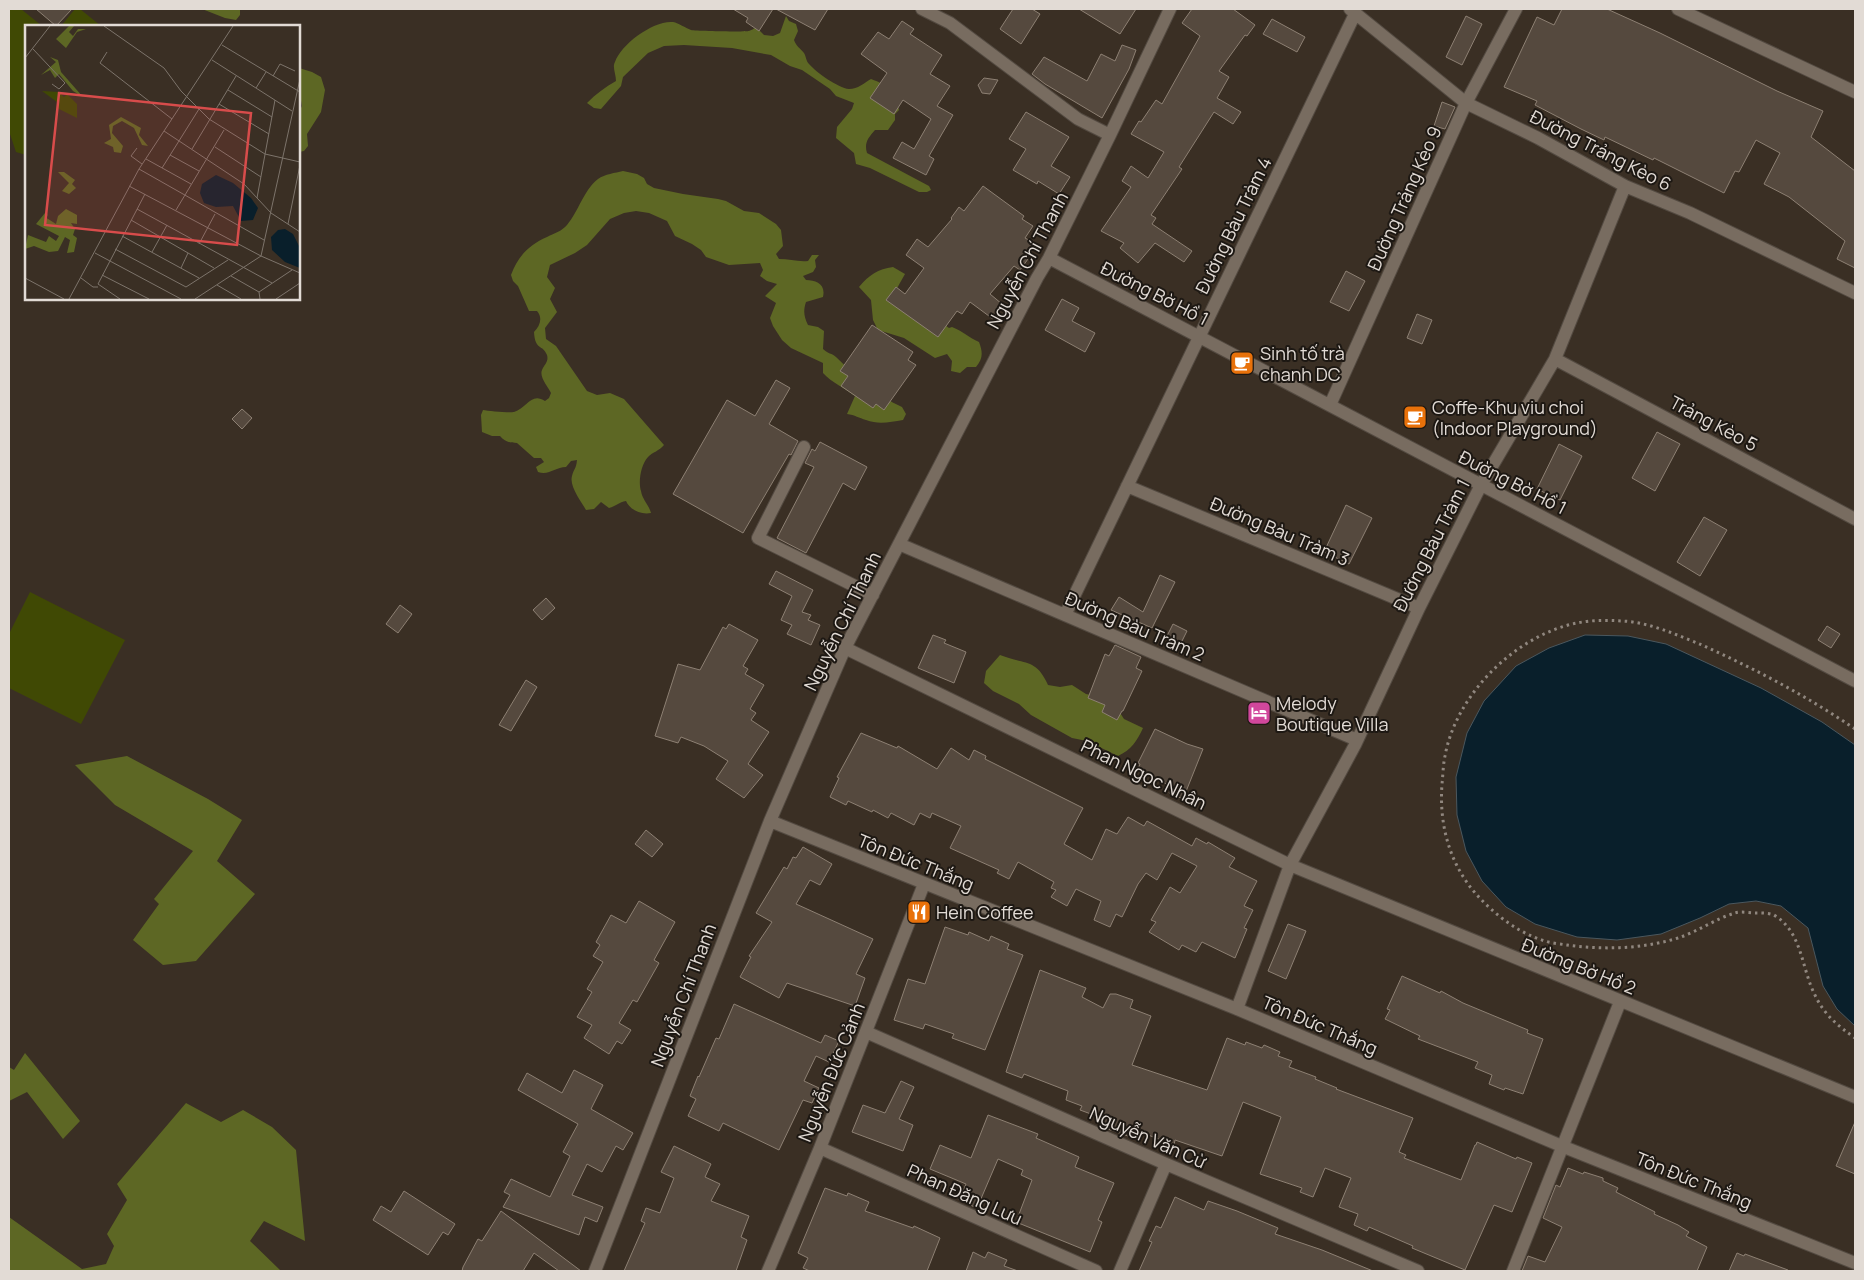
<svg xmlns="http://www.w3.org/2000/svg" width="1864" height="1280" font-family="Manrope,sans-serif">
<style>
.green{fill:#404904}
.forest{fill:#5d6724}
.water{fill:#091f2b;stroke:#4a575e}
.building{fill:#55493e;stroke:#8d8073}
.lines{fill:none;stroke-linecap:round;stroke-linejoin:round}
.street-casing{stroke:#534a41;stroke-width:14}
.path{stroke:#90877f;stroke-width:3;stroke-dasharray:2.5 4;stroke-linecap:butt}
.street{stroke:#786c60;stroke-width:12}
.labels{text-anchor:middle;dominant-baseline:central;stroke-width:4;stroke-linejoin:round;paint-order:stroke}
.street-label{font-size:18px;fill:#e2dbd5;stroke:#1d1813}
.poi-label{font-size:18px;fill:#e2dbd5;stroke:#1d1813;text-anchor:start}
.inset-road{fill:none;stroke:#7d746b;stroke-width:1}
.view{fill:#d84c4b;fill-opacity:0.15;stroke:#d84c4b;stroke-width:2.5}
.inset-edge{fill:none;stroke:#e2dbd5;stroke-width:2.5}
</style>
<rect width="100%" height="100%" fill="#3a2f24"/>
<path class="green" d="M9,9H21L42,26H26V155L16,152L9,131Z
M75,9H80L101,26H61Z
M30,592L125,640L81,724L9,688V634Z"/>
<path class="forest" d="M202,9H240V15L236,20L225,18Z
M786,16L789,21L796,24L798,31L794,40C796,46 800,48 804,53C806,56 806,61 809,64C816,72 838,88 849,89C858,89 864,83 871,79C888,85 895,91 899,110L895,114V120L888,130H875C868,138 864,143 867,153L929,186L931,190L927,192H919L870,168L856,164L854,153L836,138L837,127L852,109L854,103L836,96L830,89L802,70L790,66L771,55L732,48L684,45L664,46L648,53L623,77L621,86L601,109L594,108L587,103C596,94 605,87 616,81C616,74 612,67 615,62C621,44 654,20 673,22C679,23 685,28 691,30C696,31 745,32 749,31C751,30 754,29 756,27L764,35L773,36L780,33Z
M299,68L312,72L321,77L325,90L321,112L307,134L308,146L304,151L299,152V112L302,106L299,89Z
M623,171L637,174L644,178L647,184L654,188L683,194L718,199L726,201L744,211L759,213L776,224L781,230L783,246L776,254L779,259C789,259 798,262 808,261L812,255H819L815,260L816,267L813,272L803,276L806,280C816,280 826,284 823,297L806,302C803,311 804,317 808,325L818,327L824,331L823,349C828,354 832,353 836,357C856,376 877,396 902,407L906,414L903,420C890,422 879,425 866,420C859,418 855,415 847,414L855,396C845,388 832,383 823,373V363L791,348L782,340L773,326L770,318L776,303L765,296L777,284L767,281L760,276L763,270L760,263L729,265L706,257L701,250L692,244L675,236L667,221L649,213L636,211L624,213L610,219L587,245L575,253L550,265L547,277L555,288L550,299L557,312L545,328L546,339L556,346L587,391L597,395L610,393L624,399L664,445C659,451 653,452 648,457C641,464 638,482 641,491C642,499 649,505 651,513C641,515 630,510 626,501C619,502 616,506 609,508L601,502L594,509L586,510C581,501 569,486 572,476C574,468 576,470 577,460L571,461L566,467C555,467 549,476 538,472L536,467L544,462L541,458H534L517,443C510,443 505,442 500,436H492L482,432L481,415L483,410C488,411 509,413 514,412C527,408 531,392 545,401L549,398L551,393C548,387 539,377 542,370C544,365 549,362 547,355C543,344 535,351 534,332C540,326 543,318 537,311H529L518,286L513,281L511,275C518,256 529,245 547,237C555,233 562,231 567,225C579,211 583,191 598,179C605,174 615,173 623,171Z
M893,267L905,274L896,290L949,328L952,327C963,331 969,338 979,342C983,353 983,358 976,367H967L960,373L951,371L952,361L947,354L935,358L904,338L878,330L873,320L871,300L859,287C869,275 878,269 893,267Z
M1000,655C1025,665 1036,658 1048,685L1060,687L1072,685L1086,694L1101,697L1115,705L1124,719L1143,728C1137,741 1131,750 1118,756L1087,741L1072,738L1031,715L1019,704L993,691L984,683L986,671Z
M127,756L208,799L242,820L217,861L255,894L196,961L163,965L133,940L159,904L154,899L193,851L115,805L75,765Z
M25,1053L80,1121L63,1139L27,1092L9,1101V1067L14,1070Z
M186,1103L221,1122L243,1110L272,1127L296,1150L305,1241L264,1221L250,1241L281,1271H9V1217L82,1269L106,1264L114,1246L107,1234L127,1200L117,1184Z"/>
<path class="water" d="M1585,635L1628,636L1666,644L1761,688L1822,722L1855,745V1026L1837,1009L1823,986L1808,928L1781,906L1756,901L1729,904L1700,918L1661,934L1617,940L1577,937L1535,924L1506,907L1482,881L1466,851L1457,815L1456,777L1467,733L1484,701L1516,666L1549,648Z"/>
<path class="building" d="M36,9H72L56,26Z
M733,9H773L759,31L746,22L748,18Z
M776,9H828L815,30Z
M1013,9H1032L1040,14L1021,44L1000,29Z
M1079,9H1136L1120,34Z
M1192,9H1233L1255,25L1247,36L1245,35L1219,71L1229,77L1217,98L1241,112L1233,124L1214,112L1179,167L1182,169L1151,215L1156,218L1152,224L1192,251L1184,262L1155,243L1138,263L1120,248L1124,243L1101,231L1131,187L1122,181L1131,166L1148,178L1164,152L1131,134L1139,121L1141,122L1156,100L1162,104L1200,36L1182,23Z
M1562,9H1607L1660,33L1777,91L1823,111L1811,137L1855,171V268L1837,259L1845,241L1789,197L1764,184L1780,153L1756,140L1739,172L1735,171L1724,193L1654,158L1653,160L1605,137L1604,140L1581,129L1535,105L1537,101L1504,87L1537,17L1554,25Z
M1466,16L1482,24L1462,65L1446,57Z
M1272,19L1305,37L1297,52L1263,34Z
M902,21L914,29L910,34L942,55L930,74L950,86L937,106L953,115L929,156L934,159L926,175L893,158L902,142L914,149L931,119L903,100L894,114L870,98L887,73L861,54L878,32L889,39Z
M1122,45L1136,50L1129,69L1102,118L1045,84L1032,74L1044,57L1087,81L1101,54L1115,61Z
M984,78L998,80L990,94L982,93L978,85Z
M1442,102L1455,107L1445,129L1434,126Z
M1026,112L1069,137L1051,166L1070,177L1059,194L1038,181L1037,184L1013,170L1026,149L1009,139Z
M983,186L1024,216L1022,219L1033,226L1025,238L1036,244L1027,258L1028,259L1020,270L1014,266L990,294L1002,304L993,319L970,302L962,314L957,311L938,337L886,300L896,287L905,294L924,268L906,255L917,239L928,247L952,219L951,218L959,207L964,211Z
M1346,271L1365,281L1349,311L1330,302Z
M1062,299L1079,308L1072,321L1095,333L1085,352L1045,330Z
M1417,314L1432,320L1422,344L1407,338Z
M872,325L913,352L908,360L916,365L884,410L876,404L873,408L841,386L848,376L840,371Z
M776,380L790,388L769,424L798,441L791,455L789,454L743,533L673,494L727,400L755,416Z
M242,409L252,418L242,429L232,419Z
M1657,432L1680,444L1655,491L1632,478Z
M820,442L867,467L855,490L843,483L806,553L777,538L814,467L805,463L812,449L815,451Z
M1559,444L1582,456L1560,500L1537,489Z
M1346,505L1372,518L1349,564L1324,552Z
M1704,517L1727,530L1700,576L1677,562Z
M776,571L813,590L802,612L811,615L808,620L820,625L811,645L787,634L792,625L781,620L792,596L769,584Z
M1160,575L1175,582L1152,628L1111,610L1119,597L1143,612Z
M546,598L555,608L542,620L533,610Z
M400,605L412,614L398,633L386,624Z
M729,624L758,640L743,666L748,669L745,674L764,685L750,709L756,713L751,720L769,732L748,764L763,775L744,798L716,779L728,761L704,746L681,737L678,743L655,736L678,664L700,670L723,627L726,629Z
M1173,624L1187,631L1181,643L1167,636Z
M1827,626L1840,634L1831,648L1818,640Z
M933,635L946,640L944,643L966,652L954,683L918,668Z
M1115,645L1141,657L1136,668L1142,671L1123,711H1122L1117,720L1102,712L1105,705L1088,698L1105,654L1109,656Z
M526,680L537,687L511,731L499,725Z
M1155,729L1187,744L1203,749L1183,799L1169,793L1172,787L1138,769L1140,764L1138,763Z
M861,733L897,748L898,746L937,769L951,748L969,760L974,750L986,756L985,759L1083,808L1064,844L1092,860L1106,829L1117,834L1128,817L1144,826L1147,821L1192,846L1196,838L1207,844L1208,842L1235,858L1229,867L1257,881L1244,906L1253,910L1244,928L1247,929L1235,958L1202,942L1196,952L1182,945L1179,950L1149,932L1156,922L1151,920L1170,887L1180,893L1197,866L1172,853L1157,880L1146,873L1138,884L1122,917L1116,914L1110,927L1094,920L1101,901L1076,889L1067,906L1051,897L1056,890L1051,888L1054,882L1018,862L1009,879L997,873L999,870L950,848L961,826L932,813L930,818L920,813L914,825L891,813L888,818L873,810L872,812L848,801L846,805L830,797L839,778L837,777Z
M646,830L663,844L652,857L635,844Z
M803,847L832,864L820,885L810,880L796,904L873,939L856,974L865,978L855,1006L787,983L779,998L740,977L751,957L749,956L772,922L756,913L784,867L787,869L793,857L796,858Z
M639,901L675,922L654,960L659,963L637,1002L633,1000L619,1023L631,1030L622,1044L617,1041L609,1054L584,1038L592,1025L577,1017L592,992L587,989L603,962L593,956L600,945L596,942L611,915L626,923Z
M1288,924L1306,931L1286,979L1268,971Z
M945,927L968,935L969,932L989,941L991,936L1009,944L1007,949L1023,955L985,1050L952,1038L954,1034L925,1024L923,1029L894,1020L908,979L925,984Z
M1040,970L1086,988L1082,997L1103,1008L1110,994H1116L1133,1000L1130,1008L1151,1016L1132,1065L1207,1090L1227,1038L1245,1045L1246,1042L1262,1048L1264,1045L1280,1052L1278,1056L1292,1061L1289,1067L1316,1077L1315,1079L1337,1088L1336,1089L1413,1118L1399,1152L1406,1155L1404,1158L1461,1180L1475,1145H1476L1477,1142L1516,1159L1517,1157L1532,1163L1512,1212L1494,1205L1465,1270L1412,1248L1413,1246L1369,1227L1367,1231L1354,1225L1358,1214L1339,1207L1351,1178L1325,1168L1313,1197L1300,1192L1302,1188L1260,1174L1281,1117L1243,1102L1222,1156L1175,1140L1174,1145L1130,1128L1128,1136L1099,1126L1102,1118L1080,1110L1082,1106L1066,1100L1068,1091L1024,1074L1022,1078L1006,1072Z
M1402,976L1440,993L1441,991L1463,1003L1528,1030L1527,1033L1543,1039L1523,1094L1505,1088L1504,1090L1489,1084L1492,1075L1475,1068L1478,1062L1418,1039L1420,1036L1385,1019L1390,1010L1387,1009Z
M734,1004L821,1043L825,1035L839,1041L829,1062L816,1056L804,1081L819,1088L812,1103L803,1100L779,1150L723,1123L719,1131L688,1116L696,1099L690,1096L698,1076L699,1077L716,1038L719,1039Z
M574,1070L603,1085L591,1109L633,1133L623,1150L616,1146L602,1172L587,1164L572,1195L603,1207L597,1222L585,1217L579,1235L503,1207L510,1195L504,1192L511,1179L550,1197L570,1156L563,1152L578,1124L518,1090L527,1073L562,1093Z
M901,1081L914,1087L899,1119L913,1125L903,1151L852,1132L863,1105L885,1113Z
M988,1115L1038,1134L1036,1138L1079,1157L1075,1167L1114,1183L1098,1220L1102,1222L1090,1252L1016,1222L1032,1180L1021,1175L1023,1170L998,1159L977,1208L959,1200L966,1184L930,1169L940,1145L971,1158Z
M1855,1122V1174L1836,1166Z
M674,1146L711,1164L705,1177L720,1184L711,1201L749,1216L741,1237L747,1240L736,1271H624L645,1223L641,1221L646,1208L660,1213L674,1178L661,1172Z
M1568,1168L1583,1174L1584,1172L1603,1178V1181L1618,1188L1616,1192L1655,1212L1654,1214L1678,1225L1689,1232L1686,1236L1707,1247L1697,1271H1522L1528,1256L1545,1262L1562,1227L1543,1218L1556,1185L1560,1187Z
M825,1188L847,1196L848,1193L869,1202L865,1211L913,1228L914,1226L940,1238L927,1271H810L803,1268L808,1258L798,1253Z
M404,1191L455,1224L448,1235L443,1232L428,1255L373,1220L381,1206L391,1212Z
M1175,1197L1204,1210L1208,1201L1237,1211L1278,1228L1275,1234L1322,1250L1373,1271H1139L1152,1242L1149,1241L1156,1226L1161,1228Z
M501,1211L581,1271H559L534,1253L523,1271H462L463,1267L478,1239L482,1241Z
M973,1252L985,1258L988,1252L1007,1260L1004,1266L1018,1271H966Z
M1737,1253L1744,1256L1745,1254L1788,1270V1271H1729Z"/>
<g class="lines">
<g class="street-casing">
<path id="street" d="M922,9L950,23L1078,119L1110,135
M1350,9L1466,103L1538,138L1625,186L1690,213L1855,293
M1678,9L1855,92
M1049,258L1855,681
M1555,359L1855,519
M1330,405L1466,103L1516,9
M804,447L758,538L873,595
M1127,486L1419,608
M899,544L1357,740
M1065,615L1355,14
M845,648L1290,865L1855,1097
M770,821L1237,1009L1564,1147L1855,1263
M1237,1009L1290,865L1355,745L1419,608L1481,485L1555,359L1625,186
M866,1032L1166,1164L1418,1271
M820,1148L1096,1271
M595,1271L770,821L845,648L1037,278L1049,258L1110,135L1170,9
M768,1271L820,1148L924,884
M1120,1271L1166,1164
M1513,1271L1620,1002"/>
</g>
<path class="path" d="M1855,729C1807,696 1755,669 1702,645C1677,635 1649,622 1622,621C1607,620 1591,620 1577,623C1516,635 1456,694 1445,756C1443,765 1443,775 1442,784C1439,824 1449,863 1476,894C1494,914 1518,933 1545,941C1551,943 1560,944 1567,945C1604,950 1642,949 1678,938C1697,932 1717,918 1735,913C1741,911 1750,913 1757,913C1763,913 1769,913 1774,915C1802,932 1801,966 1814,993C1824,1015 1837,1025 1855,1038"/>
<use href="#street" class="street"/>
</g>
<defs>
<g id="cafe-square" transform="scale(1.25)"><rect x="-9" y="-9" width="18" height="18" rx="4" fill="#e8710a" stroke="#1d1813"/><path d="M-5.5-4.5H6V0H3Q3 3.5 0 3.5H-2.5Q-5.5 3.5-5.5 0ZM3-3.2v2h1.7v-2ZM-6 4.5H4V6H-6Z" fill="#fff"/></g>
<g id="hotel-square" transform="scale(1.25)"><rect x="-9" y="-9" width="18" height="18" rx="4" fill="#d1479c" stroke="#1d1813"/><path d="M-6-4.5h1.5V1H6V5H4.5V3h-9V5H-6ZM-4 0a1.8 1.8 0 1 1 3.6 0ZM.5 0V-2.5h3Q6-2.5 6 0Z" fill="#fff"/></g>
<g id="restaurant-square" transform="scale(1.25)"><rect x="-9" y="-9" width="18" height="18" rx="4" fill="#e8710a" stroke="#1d1813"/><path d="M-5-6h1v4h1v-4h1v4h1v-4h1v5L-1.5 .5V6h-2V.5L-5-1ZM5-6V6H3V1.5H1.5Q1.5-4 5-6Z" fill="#fff"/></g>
</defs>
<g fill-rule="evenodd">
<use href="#cafe-square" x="1242" y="363"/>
<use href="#cafe-square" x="1415" y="417"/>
<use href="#hotel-square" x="1259" y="713"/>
<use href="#restaurant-square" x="919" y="912"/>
</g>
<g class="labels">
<g class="street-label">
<text transform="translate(1601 150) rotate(27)">Đường Trảng Kèo 6</text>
<text transform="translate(1404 198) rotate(-66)">Đường Trảng Kèo 9</text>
<text transform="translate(1233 225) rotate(-64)">Đường Bàu Tràm 4</text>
<text transform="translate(1027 260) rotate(-62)">Nguyễn Chí Thanh</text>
<text transform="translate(1155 293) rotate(27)">Đường Bờ Hồ 1</text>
<text transform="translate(1714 423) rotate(28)">Trảng Kèo 5</text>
<text transform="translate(1513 482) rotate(27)">Đường Bờ Hồ 1</text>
<text transform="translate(1280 531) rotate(23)">Đường Bàu Tràm 3</text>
<text transform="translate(1431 545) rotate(-63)">Đường Bàu Tràm 1</text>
<text transform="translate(842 621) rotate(-64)">Nguyễn Chí Thanh</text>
<text transform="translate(1135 626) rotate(23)">Đường Bàu Tràm 2</text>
<text transform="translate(1144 774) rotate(26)">Phan Ngọc Nhân</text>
<text transform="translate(916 862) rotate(22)">Tôn Đức Thắng</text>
<text transform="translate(1579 966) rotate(22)">Đường Bờ Hồ 2</text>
<text transform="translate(683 995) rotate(-69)">Nguyễn Chí Thanh</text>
<text transform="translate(1320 1025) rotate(23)">Tôn Đức Thắng</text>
<text transform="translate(831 1072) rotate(-68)">Nguyễn Đức Cảnh</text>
<text transform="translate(1148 1137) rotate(24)">Nguyễn Văn Cừ</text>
<text transform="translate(1694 1180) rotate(22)">Tôn Đức Thắng</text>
<text transform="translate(965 1194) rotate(24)">Phan Đăng Lưu</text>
</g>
<g class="poi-label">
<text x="1260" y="353">Sinh tố trà<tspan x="1260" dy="21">chanh DC</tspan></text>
<text x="1432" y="407">Coffe-Khu viu choi<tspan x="1432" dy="21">(Indoor Playground)</tspan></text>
<text x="1276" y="703">Melody<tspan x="1276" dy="21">Boutique Villa</tspan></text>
<text x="936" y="912">Hein Coffee</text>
</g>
</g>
<g transform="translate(25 25)">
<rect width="275" height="275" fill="#3a2f24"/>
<path d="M17,66L34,67L39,72L42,69L52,79V93L34,84L32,77Z" fill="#404904"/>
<path d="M44,1H49L44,7L48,11L53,4H61L52,7L41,23L31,14ZM25,32L33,35L36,47L58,72L48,66L34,49L30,53L25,45L16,50L31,37ZM96,92L116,103L114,110L123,121L117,120L109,103L97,96L88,101L87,108L98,121L96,128L89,127L88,122L79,118L86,114L84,100ZM33,147H39L50,155L47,159L51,163L44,169L37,166L44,158ZM41,184L52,190V199L46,198L50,204L48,210L52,213L49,227L42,228L45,215L40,212L33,226L24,227L9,221L0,224L3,210L21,217L24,211L31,216L34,211L11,199L20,188L23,190L20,192L31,199L33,191Z" fill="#5d6724"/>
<path d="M191,150L208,158L226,173L233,183L228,195L216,196L208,181L191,182L179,178L175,168L177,159ZM260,204L268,209L275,223V243L260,237L247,225L246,212L253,205Z" fill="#091f2b"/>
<path class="inset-road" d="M79,1L139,43L156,66L184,94L240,129L275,137M197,20L275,67M8,24L40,58L34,64L27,59M82,27L75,38L147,94M0,33L25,1M187,35L267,86M248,51L255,39L270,46M231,63L241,47M203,65L247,92M194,79L244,109M139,106L219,159L246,188L275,207M190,122L236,152M112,123L106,131L117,139M167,124L211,51M145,130L174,146M121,134L166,159M137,143L174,84M114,144L239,215M104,161L236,231L275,248M232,173L250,75M112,184L247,258M151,185L199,105M106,195L189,243M263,199L275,140M97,211L174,253M174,219L190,189M90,224L161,262M127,227L142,200M70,228L156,274M156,243L163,228M77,250L124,274M206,251L234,267L235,274M0,253L39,274M56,253L68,262H73M192,260L216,274M161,262L203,235M234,267L267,245M44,274L114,144L208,1M95,274L73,259L120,169M170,274L236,231L275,54M251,274L275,258"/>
<path class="view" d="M34,68L226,88L212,220L20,200Z"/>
<rect width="275" height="275" class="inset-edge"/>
</g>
<rect width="1864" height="1280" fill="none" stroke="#e2dbd5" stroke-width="20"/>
</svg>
